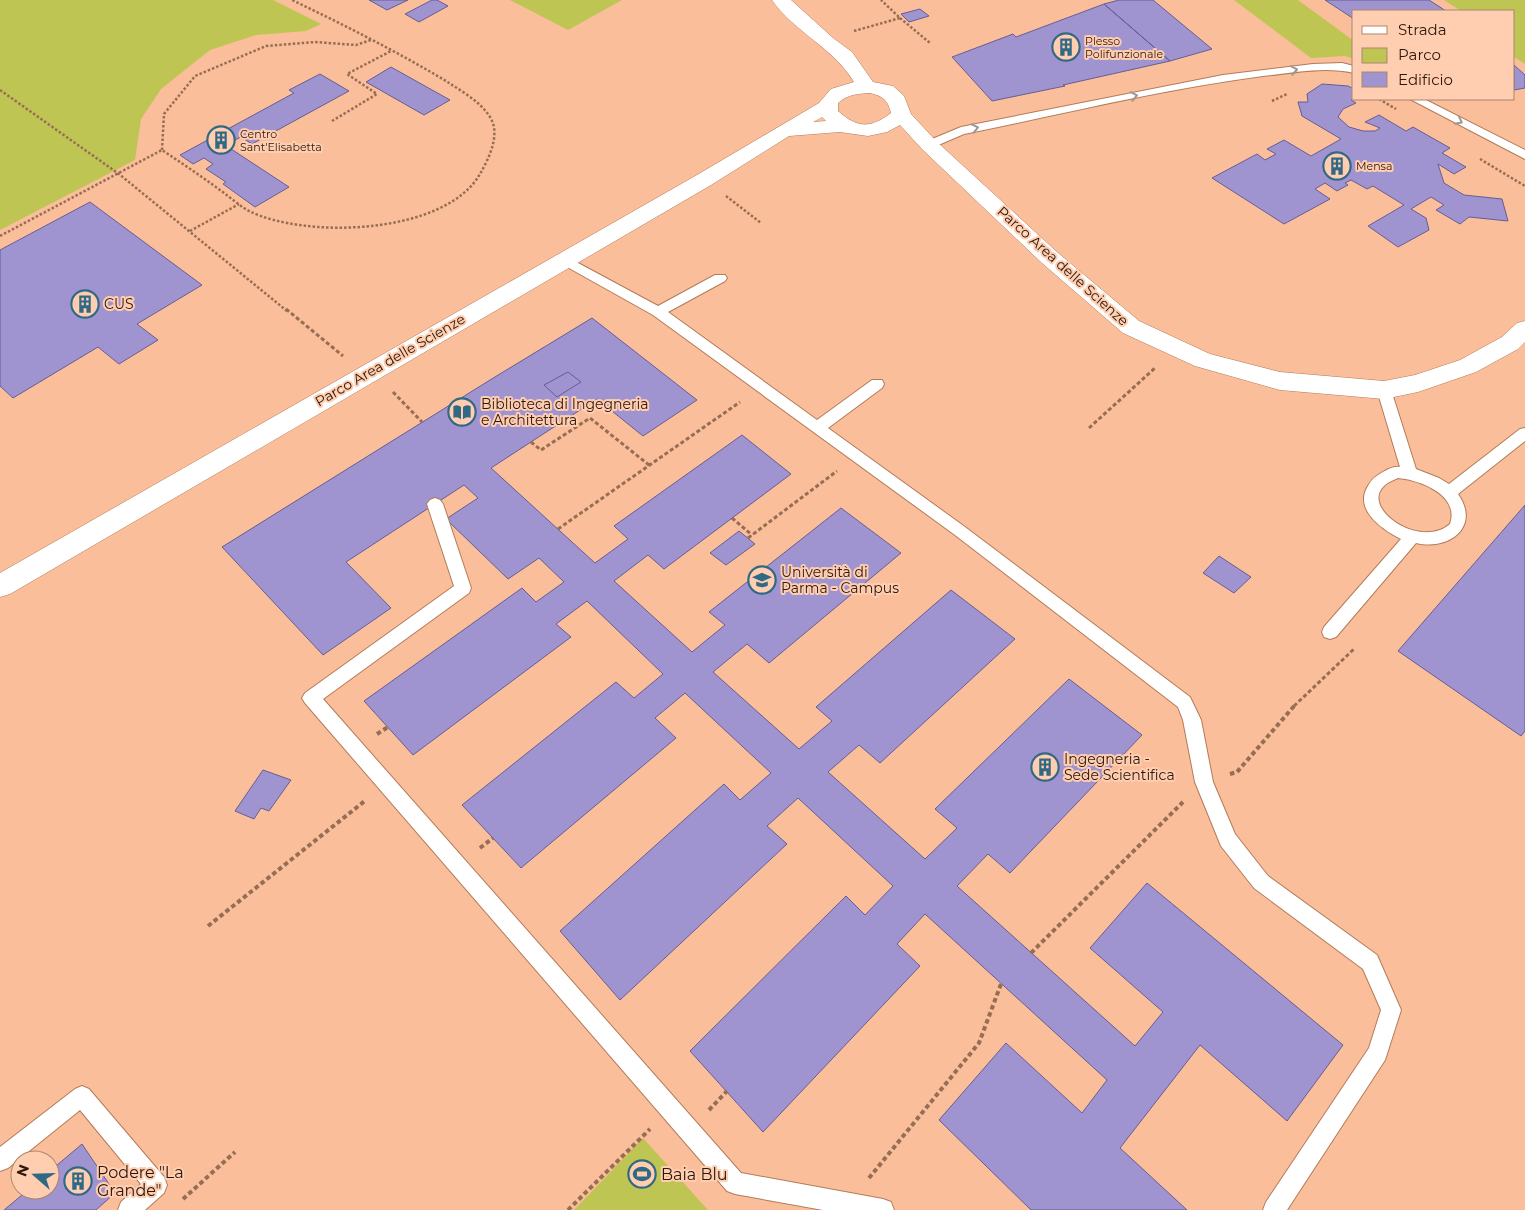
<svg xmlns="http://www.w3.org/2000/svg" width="1525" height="1210" font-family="Montserrat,sans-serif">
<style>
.green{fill:#bfc553}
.building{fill:#9f94cf;stroke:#675d93}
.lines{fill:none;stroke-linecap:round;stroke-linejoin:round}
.service-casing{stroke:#b37b59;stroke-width:2}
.minor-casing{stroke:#b37b59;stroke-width:1}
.path-far2{stroke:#976d54;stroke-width:2.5;stroke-dasharray:2.5 2;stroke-linecap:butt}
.path-far1{stroke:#976d54;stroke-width:3;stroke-dasharray:4 2.5;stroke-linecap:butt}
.path{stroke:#976d54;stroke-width:4;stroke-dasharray:4.5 3;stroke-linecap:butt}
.service{fill:#fff;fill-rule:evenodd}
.minor{fill:#fff;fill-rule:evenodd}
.oneway{stroke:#a09790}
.labels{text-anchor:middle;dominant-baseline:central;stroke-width:4;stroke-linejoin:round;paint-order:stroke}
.far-poi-label{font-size:11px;fill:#2d1709;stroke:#ffceb1;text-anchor:start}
.street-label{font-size:14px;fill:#2d1709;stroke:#ffceb1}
.poi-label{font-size:14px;fill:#2d1709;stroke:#ffceb1;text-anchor:start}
.near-poi-label{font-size:16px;fill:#2d1709;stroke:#ffceb1;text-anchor:start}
</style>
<rect width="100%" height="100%" fill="#fabe9a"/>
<path class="green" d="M0,0H273L321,24L306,31L256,35L210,50L161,89L141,119L135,160L0,230Z
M510,0H622L568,30Z
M1234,0H1298L1354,41V59L1345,56L1311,58Z
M1444,0H1525V64L1514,57V11H1461Z
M643,1138L708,1210H574Z"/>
<path class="building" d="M369,0H408L387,10Z
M432,0H437L448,6L419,22L405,14Z
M1119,0H1153L1212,49L1170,61L1104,4Z
M1325,0H1429L1446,11H1354V19Z
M1104,4L1170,61L1063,85L1065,86L992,101L952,57L1013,34L1016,37Z
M920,9L929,16L909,22L901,14Z
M1514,65L1525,75V88L1514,90Z
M391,67L450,100L424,115L366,82Z
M320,74L349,91L252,144L241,137L225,145L289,187L255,207L223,184L226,182L206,169L213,164L204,158L193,164L180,155L294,93L289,90Z
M1322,84L1348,86L1354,89V99L1351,100L1356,103L1343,109L1338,117L1349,127L1363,131H1375L1380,128L1365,122L1379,115L1406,131L1413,127L1450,148L1442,153L1466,167L1454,174L1438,164L1444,183L1464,195L1502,199L1508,221L1469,217L1460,224L1436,210L1444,205L1431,197L1411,209L1426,218L1429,230L1398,247L1368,226L1404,205L1373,186L1367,189L1351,180L1345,183L1348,185L1337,191L1325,183L1315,189L1330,199L1284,224L1212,178L1257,154L1265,160L1276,154L1267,149L1284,140L1311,156L1341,139L1302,116L1298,102H1308L1307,94Z
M90,202L202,285L137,324L158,340L119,364L98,347L13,398L0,386V250Z
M592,318L697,400L643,436L597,399L491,468L595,563L628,539L614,526L742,435L791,474L664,569L648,555L614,581L692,652L725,625L709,612L841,508L901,553L769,663L747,644L713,672L799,749L832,721L816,707L951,590L1015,639L880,763L859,745L828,772L925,859L957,828L935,809L1069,679L1142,735L1010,873L988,854L957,886L1135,1046L1163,1012L1090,948L1147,883L1343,1045L1287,1121L1200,1045L1120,1148L1187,1210H1031L939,1120L1006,1043L1082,1113L1107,1080L925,914L897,944L920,966L763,1132L690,1051L846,896L865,915L893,886L798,798L767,826L787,844L620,1000L560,931L724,784L740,800L771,773L685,693L655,718L676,738L521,868L462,805L616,682L634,698L663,674L587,601L556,624L571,637L413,755L364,701L522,588L536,602L564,582L539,558L508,579L446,519L478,498L464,485L346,562L391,608L323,655L222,547L490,380Z
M568,372L581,382L557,397L544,385Z
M1525,505V731L1521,736L1398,651Z
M739,531L755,544L726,565L710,553Z
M1219,556L1251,577L1234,593L1203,573Z
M263,770L291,780L269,811L261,808L254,819L235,811Z
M82,1144L115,1193L96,1210H4L28,1190H50V1171Z"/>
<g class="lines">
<g class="service-casing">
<path id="service" d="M1342,63L1354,66V73C1324,66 1293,73 1263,76C1163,89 1063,114 964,134L929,149L923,145L925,142L961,127L1223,75L1313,64Z
M1410,99H1424L1525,150V159Z
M565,256L658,306L715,275H725L727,278L725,281L668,312L817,420L872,380H882L884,384L882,388L828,428L965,527L1190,697L1201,720L1213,782L1235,834L1268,876L1377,955L1401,1010L1385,1060L1287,1210H1263L1266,1202L1369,1048L1381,1010L1363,969L1254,888L1221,846L1195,782L1183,720L1178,707L955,535L653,315L560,263L558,260L560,257Z
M1384,385L1389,386L1391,390L1416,469L1439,478L1449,484L1520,429L1525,428V441L1458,494C1481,527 1449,551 1416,543L1336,637L1330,639L1324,637L1322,632L1324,627L1401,539C1383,530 1353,510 1368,486C1371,481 1373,478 1378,475C1385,471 1392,466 1400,467L1377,390L1379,386ZM1398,478C1420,480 1460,495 1450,524C1420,550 1360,508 1384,486C1388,482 1394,480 1398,478Z
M435,498L440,500L443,504L471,588L469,593L323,699L741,1173L883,1199L891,1202L894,1210H823L735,1194L727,1191L305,703L302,698L305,693L454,586L427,504L430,500Z
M82,1086L89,1089L164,1177L167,1185L164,1193L145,1210H118L121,1202L141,1184L80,1110L8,1168L0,1171V1147L75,1089Z"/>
</g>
<g class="minor-casing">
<path id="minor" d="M772,0H791L833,38L852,52L873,82L893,86L904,96L911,114L936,141L1058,253L1139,321L1210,354L1280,372L1384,381L1415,375L1460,360L1502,337L1517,323L1525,321V342L1518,349L1476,372L1418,392L1384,399L1280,390L1195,366L1123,333L1042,263L922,149L900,125L887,132L868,136L840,132L789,136L711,185L10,594L0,597V573L697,175L819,103L831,89L854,82C834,48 794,32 772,0ZM870,93C883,96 888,100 891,113C870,129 857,128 838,111V103C848,94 857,94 870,93ZM822,117L826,121L813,122Z"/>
</g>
<path class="path-far2" d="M900,18L930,43
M854,31L900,18L881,0
M0,90L119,174L287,311
M1379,99L1396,109
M1272,101L1287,94
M332,121L377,94L347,74L391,51
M162,150L164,114L195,76L266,46L315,42L356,45L371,40
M1480,159L1525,186
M726,196L761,223
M190,231L239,204
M0,236L162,150C183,164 204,178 224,193C232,199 240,206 249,211C305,239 445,235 480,174C489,158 501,134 490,117C480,101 461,91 446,81C396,51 344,25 292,0"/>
<path class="path-far1" d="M286,309L343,356
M393,392L422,422
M1089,428L1155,368
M531,442L541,450L590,418L649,465
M732,518L752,535
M558,529L740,402
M748,538L837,471
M1294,706L1354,649"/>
<path class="path" d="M377,734L388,727
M1230,774L1237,772L1295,705
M480,848L493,838
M208,926L366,800
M1031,953L1183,802
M709,1110L727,1091
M869,1178L979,1043L1001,984
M183,1199L235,1152
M568,1210L650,1129"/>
<use href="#service" class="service"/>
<use href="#minor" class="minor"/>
</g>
<defs><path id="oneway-chevron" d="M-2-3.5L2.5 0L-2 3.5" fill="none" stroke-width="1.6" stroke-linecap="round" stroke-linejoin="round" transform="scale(1.25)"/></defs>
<g class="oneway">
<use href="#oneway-chevron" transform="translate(1294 70) rotate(-10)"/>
<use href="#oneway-chevron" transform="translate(1134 96) rotate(-11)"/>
<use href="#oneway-chevron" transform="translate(1459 121) rotate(27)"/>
<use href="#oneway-chevron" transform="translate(975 128) rotate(-12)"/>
</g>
<defs>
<g id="building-ring" transform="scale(1.4375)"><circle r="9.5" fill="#ffceb1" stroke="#316883" stroke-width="1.5"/><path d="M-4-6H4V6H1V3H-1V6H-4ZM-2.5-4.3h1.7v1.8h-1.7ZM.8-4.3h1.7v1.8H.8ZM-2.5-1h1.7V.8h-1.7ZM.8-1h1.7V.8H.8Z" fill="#316883"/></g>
<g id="library-ring" transform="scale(1.4375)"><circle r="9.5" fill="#ffceb1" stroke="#316883" stroke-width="1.5"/><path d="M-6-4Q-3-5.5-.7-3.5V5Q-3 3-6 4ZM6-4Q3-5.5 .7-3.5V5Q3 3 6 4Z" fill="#316883"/></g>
<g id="university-ring" transform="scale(1.4375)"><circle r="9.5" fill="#ffceb1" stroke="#316883" stroke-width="1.5"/><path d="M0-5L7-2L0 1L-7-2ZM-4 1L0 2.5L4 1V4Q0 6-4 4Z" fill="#316883"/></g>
<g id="stadium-ring" transform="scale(1.4375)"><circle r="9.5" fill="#ffceb1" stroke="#316883" stroke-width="1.5"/><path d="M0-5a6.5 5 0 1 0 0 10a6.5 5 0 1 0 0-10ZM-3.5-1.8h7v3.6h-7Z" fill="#316883"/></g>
</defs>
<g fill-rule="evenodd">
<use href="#building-ring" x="1066" y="47"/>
<use href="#building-ring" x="221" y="140"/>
<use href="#building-ring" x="1337" y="166"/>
<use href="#building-ring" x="85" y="304"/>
<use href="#library-ring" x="462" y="412"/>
<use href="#university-ring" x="762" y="580"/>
<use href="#building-ring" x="1045" y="767"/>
<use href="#stadium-ring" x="642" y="1174"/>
<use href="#building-ring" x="78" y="1181"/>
</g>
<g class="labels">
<g class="far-poi-label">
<text x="1085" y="41">Plesso<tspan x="1085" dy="13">Polifunzionale</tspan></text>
<text x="240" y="134">Centro<tspan x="240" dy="13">Sant'Elisabetta</tspan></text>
<text x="1356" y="166">Mensa</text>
</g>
<g class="street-label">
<text transform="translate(1063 266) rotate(42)">Parco Area delle Scienze</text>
<text transform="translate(390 360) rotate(-30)">Parco Area delle Scienze</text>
</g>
<g class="poi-label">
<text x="104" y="304">CUS</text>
<text x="481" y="404">Biblioteca di Ingegneria<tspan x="481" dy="16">e Architettura</tspan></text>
<text x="781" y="572">Università di<tspan x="781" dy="16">Parma - Campus</tspan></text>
<text x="1064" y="759">Ingegneria -<tspan x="1064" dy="16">Sede Scientifica</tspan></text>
</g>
<g class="near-poi-label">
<text x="97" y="1172">Podere "La<tspan x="97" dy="18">Grande"</tspan></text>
<text x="661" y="1174">Baia Blu</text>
</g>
</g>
<rect x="1352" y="10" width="162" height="90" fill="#ffceb1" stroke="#ab856e"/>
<rect x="1362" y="26" width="25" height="8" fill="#ffffff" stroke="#ab856e"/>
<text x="1398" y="35" font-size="15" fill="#2d1709">Strada</text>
<rect x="1362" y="48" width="25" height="15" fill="#bfc553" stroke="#ab856e"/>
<text x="1398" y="60" font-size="15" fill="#2d1709">Parco</text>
<rect x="1362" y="72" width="25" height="15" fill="#9f94cf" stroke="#ab856e"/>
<text x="1398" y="85" font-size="15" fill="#2d1709">Edificio</text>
<g transform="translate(35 1175) rotate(290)"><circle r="24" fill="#ffceb1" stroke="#ab856e"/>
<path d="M0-4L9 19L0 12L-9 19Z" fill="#316883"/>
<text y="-8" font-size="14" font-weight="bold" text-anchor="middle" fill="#2d1709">N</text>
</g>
</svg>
